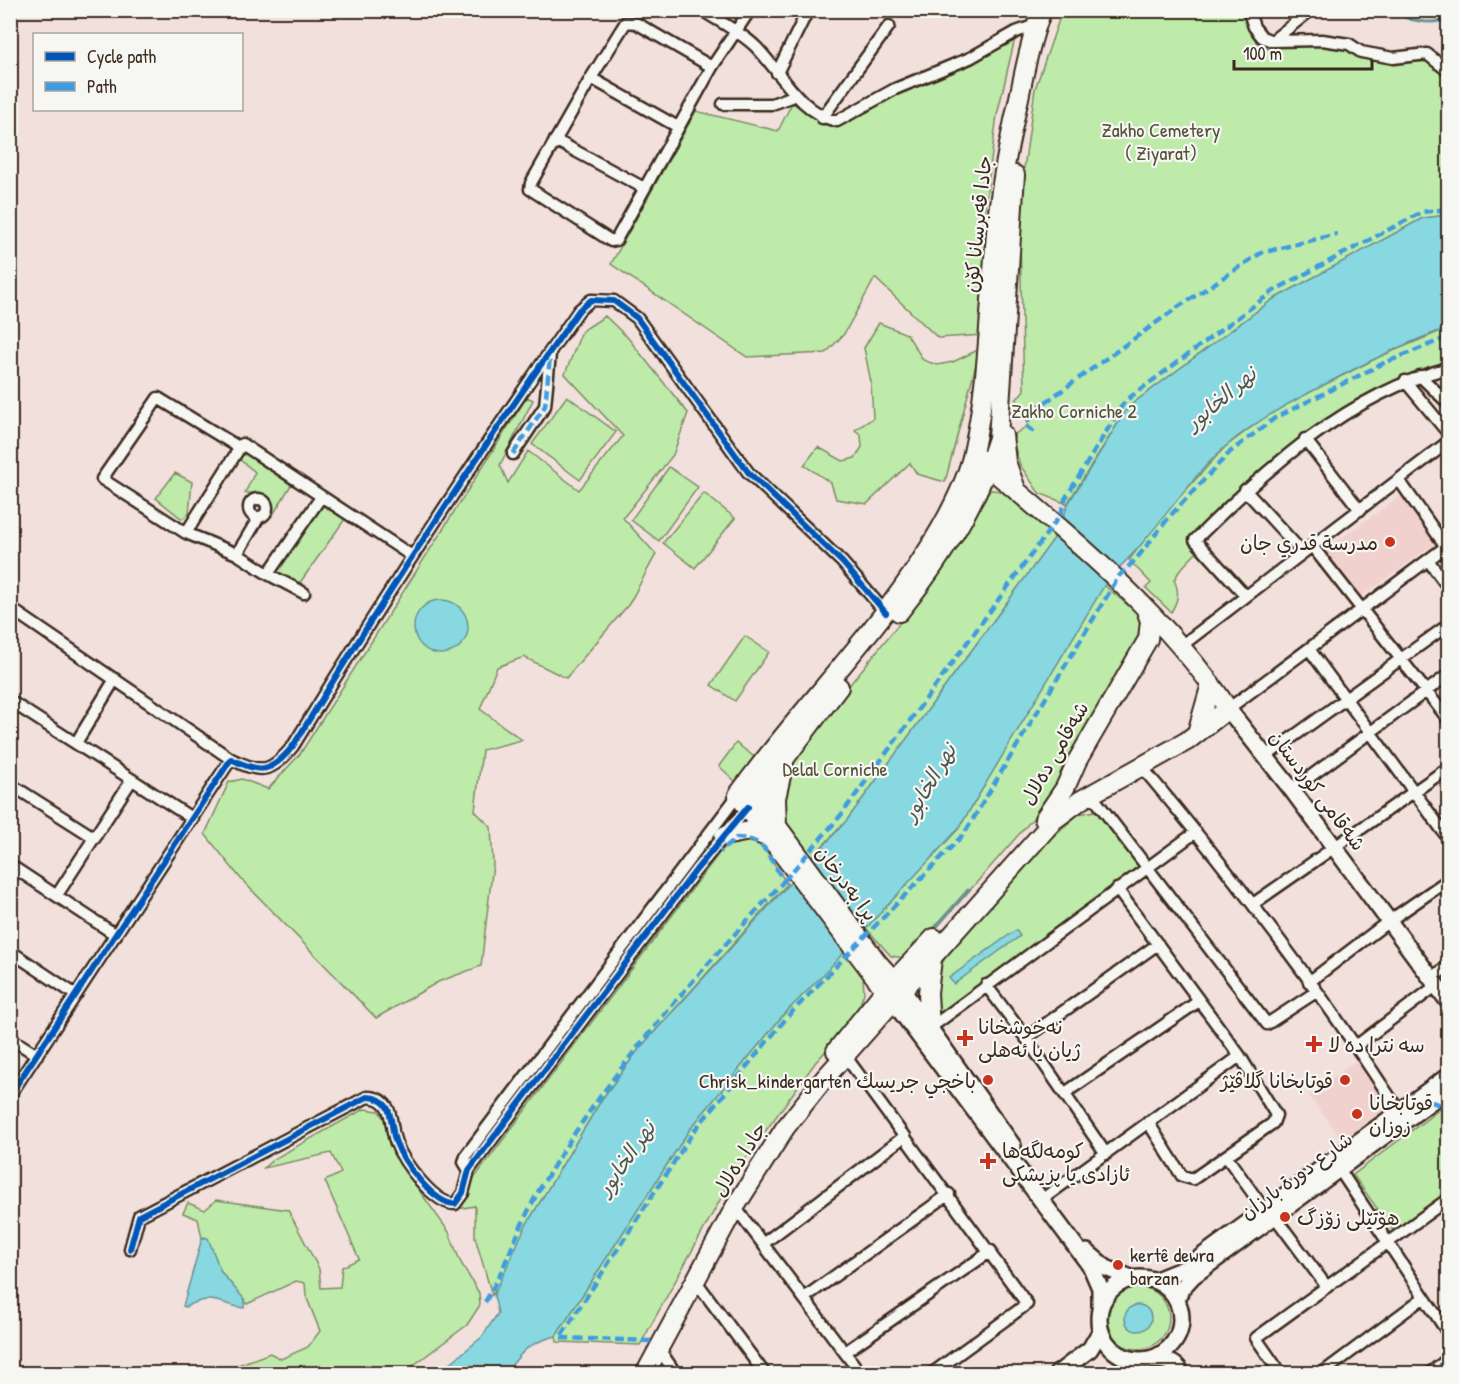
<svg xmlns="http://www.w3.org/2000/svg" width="1459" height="1384" font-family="'Patrick Hand','Playpen Sans Arabic',sans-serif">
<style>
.built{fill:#f0d1ce}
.green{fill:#beeba9;stroke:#7c8a64;stroke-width:1.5}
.water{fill:#88d8e2;stroke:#699294;stroke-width:1.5}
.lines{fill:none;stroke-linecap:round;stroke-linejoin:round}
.stream{stroke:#699294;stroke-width:3}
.minor-casing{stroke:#3b2a1e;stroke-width:15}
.secondary-casing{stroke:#3b2a1e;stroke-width:20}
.primary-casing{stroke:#3b2a1e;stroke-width:22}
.minor{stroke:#f6f6f2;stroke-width:10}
.secondary{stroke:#f6f6f2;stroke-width:15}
.primary{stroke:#f6f6f2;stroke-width:18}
.quiet{stroke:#3f9ce0;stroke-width:4.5;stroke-dasharray:9 4.5;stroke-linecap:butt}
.cycleway-casing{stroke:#f6f6f2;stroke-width:10}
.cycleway{stroke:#0057b8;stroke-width:6}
.poi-dot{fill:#c8321e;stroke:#f6f6f2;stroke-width:2}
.labels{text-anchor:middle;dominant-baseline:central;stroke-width:4.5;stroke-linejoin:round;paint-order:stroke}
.park-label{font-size:20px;fill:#55513a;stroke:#f6f6f2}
.street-label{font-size:20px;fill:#3b2a1e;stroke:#f6f6f2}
.poi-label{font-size:20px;fill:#3b2a1e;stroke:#f6f6f2;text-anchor:start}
.water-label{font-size:21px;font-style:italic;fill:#4e564f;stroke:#f6f6f2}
</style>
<rect width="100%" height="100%" fill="#f2e0dd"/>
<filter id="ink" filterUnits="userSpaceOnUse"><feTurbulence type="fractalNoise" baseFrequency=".0167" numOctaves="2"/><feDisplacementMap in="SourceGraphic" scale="12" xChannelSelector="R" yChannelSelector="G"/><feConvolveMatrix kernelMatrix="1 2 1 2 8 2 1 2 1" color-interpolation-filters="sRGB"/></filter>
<g filter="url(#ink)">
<path class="built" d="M1402,495L1436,543L1358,599L1320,553Z
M1355,1061L1390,1108L1344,1142L1309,1096Z"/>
<path class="green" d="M1062,11H1246L1259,51L1281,45L1330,42L1382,61L1434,62L1448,76V215L1423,218L1272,300L1128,407L1067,504L1039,493L1020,465L1013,441L1015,434L1027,426C1030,413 1027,407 1016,400L1024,390L1019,205L1035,89Z
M1015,38L997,115L985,207L983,335L938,338L875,278L844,334L826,353L747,357L611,264L696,111L778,131L792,103L835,126L914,84L952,73Z
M605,316L628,338L688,413L673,455L623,518L656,554L629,604L566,678L524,657L497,667L480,709L522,740L482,750L475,811L491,827L493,864L481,966L438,982L376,1018L241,879L205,834L229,782L242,779L268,789L300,754L527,397L533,400L500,465L508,483L528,451L579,490L623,436L565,374L582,331Z
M879,323L907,334L923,360L937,365L953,362L980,349L945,482L917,474L910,463L867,504L836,499L831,483L804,465L818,447L843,461L855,458L862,447L861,435L855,430L873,418L871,382L864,348Z
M1448,328V369L1420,375L1305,439L1245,490L1190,544L1197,552L1180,570L1174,580C1180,592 1178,601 1171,612L1146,588L1151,583L1129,560L1165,513L1225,447L1273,411L1379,357Z
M567,396L616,432L580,480L532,444Z
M243,452L291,485L273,515L270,498L261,493H245L255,472L239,459Z
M669,467L698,487L659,541L631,520Z
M175,473L192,482L189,513L182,519L156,498Z
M991,490L1003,491L1058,533L847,820L812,857L785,822L782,792L797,750L931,584L966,534L985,495Z
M704,493L735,518L695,568L663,543Z
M322,505L345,519L299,584L274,572Z
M1104,585L1137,613L1141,619V639L1043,807L920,947L905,958L891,956L866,928L959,828Z
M745,636L769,652L735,701L711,685Z
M736,743L757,759L738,784L719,766Z
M1100,810L1141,867L940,1017L936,1016L937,973L946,956L1050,839L1079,814Z
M736,838H752L765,849L787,884L639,1049L602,1099L525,1227L500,1284L492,1295L475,1237V1206L457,1209L469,1185L720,852Z
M844,952L863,976L864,993L855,1018L815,1063L735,1173L640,1345L557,1342L556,1336L690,1129L784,1014Z
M1448,1103V1192L1394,1232L1353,1175Z
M364,1109L379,1111L386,1122L393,1154L449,1232L460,1261L479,1293L480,1305L467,1325L403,1373H217L270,1353L281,1359L308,1347L320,1331L306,1296L305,1283L296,1281L247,1304L221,1272L205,1237L202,1238L198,1219L183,1213L188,1203L205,1210L216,1200L288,1210L319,1269L321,1288L340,1287L342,1267L359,1259L325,1181L341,1173L331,1153L264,1168L272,1160Z
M1107 1318a31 31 0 1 1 62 0a31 31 0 1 1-62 0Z"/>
<path class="water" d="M1448,215V328C1409,341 1372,360 1335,379C1297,399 1259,418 1226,446C1182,485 1154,538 1110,576L959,828L822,976L784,1014L690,1129L556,1336C528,1343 522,1351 506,1373H449L448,1365L482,1337L498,1313L494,1295L525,1227L602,1099L639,1049L847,820L1058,533L1068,504L1128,407L1272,300L1423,218Z
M414 627a27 27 0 1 1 54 0a27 27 0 1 1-54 0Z
M1016,930L1020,936L954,984L949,978Z
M202,1238H208L221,1272L245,1300L244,1308C217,1304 214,1293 185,1307L183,1306Z
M1125 1318a13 13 0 1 1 26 0a13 13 0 1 1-26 0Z"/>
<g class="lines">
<path class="stream" d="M1392,10C1406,21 1433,26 1448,18
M931,932L968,890"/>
<g class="minor-casing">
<path id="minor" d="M702,10C720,22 741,32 756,47C781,72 800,113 837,121L895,89L970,58L1016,32L1036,25
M1248,10L1254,27L1262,37L1272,41L1322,40L1349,44L1361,52L1393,58L1427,54L1448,71
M1272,41L1311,10
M712,67L636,23L626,22L591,78L531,183L530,189L611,241L616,240L712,67L750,10
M777,73L808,10
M591,78L678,127
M723,104H772L796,95
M822,118L889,26
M555,140L644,188
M1420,376L1448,403
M1405,381L1448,433
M1305,439L1360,510
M513,454L545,406L550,354
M1399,480L1446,547
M1245,490L1303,553
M321,497L268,574L237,554L186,533L242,444L412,556
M249 508a9 9 0 1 1 18 0a9 9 0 1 1-18 0Z
M186,533L102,479L158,398L240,448
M1312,546L1448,719
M237,554L259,517
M1428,560L1448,587
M268,574L304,593
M1245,595L1195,540C1267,468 1348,395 1448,368
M10,608L231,759
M1181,646L1448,442
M1309,649L1448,838
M10,701L193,819
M1228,709L1448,545
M76,743L115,679
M1265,757L1448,625
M1141,766C1234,876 1321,991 1399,1111
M10,784L95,838
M1292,790L1448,675
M1091,794L1267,1024L1316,992
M10,865L116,935
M1117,889L1240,1056L1276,1115L1273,1123L1193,1179L1182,1176L1148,1122
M57,895L131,781
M1253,904L1448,768
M10,951L76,995
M1432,978L1448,966
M1309,982L1389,921L1448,880
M986,985L1026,1038L1106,1154
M930,1028L1196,832
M10,1038L37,1055
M1026,1038L1158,944
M1356,1046L1437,985
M846,1057L1027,1304L931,1374
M1065,1093L1199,1001
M10,1095L231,759C262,774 271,773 293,746C384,597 479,452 579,310L591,300L614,301L637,318L748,472L842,562L886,613
M1226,1156L1264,1209
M1339,1169L1448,1333
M469,1170L464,1162L467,1154L738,795
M1048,1195L1240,1056
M735,1207L861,1374
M1275,1217L1327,1287
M764,1243L905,1136
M130,1249L139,1216L367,1097C375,1097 382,1099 387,1107C393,1117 391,1131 396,1143C403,1162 434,1204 455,1204L463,1193L469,1170L696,870L748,807
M695,1280L765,1374
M804,1298L949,1194
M659,1349L676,1374
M845,1352L991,1251
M1281,1374L1256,1338L1448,1199
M1321,1374L1423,1298
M1429,1374L1448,1359"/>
</g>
<g class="secondary-casing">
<path id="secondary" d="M1228,709L1292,790L1448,1001
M904,992L1013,1146
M887,993L1091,1267L1100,1288V1306
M1087,1252L1106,1268L1131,1278
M1099 1319a41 41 0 1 1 82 0a41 41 0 1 1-82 0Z
M1156,1280L1186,1268L1448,1076
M1177,1301L1181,1289L1193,1276L1448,1089
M1149,1360C1162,1360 1176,1360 1182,1374
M1057,1374L1090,1349L1100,1332"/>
</g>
<g class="primary-casing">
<path id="primary" d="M1003,435L1006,462L1016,489
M899,612C940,561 979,501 998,438L1015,175
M1197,733L1211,684
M749,788L878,963L901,988
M748,807L839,687
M1044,819L1065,788L1077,761L1148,639L1150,621L1146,610
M777,826L776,798L784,763
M724,836L750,831L767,837
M885,990L738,795C803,704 886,626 941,528C954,505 967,480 973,453C988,385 989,315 995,246C998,196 1008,147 1019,98C1025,68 1031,39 1042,10
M930,1028L928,993L932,959
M836,1051L885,990L934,938
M645,1374L735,1207L785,1128L824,1079L1054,820L1081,800L1187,741L1228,709C1163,610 1063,530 973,454"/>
</g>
<use href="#minor" class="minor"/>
<use href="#secondary" class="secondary"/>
<use href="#primary" class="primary"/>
<path class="quiet" d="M1034,432L1027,426L1029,416L1036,409L1178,307L1261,253L1337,234
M513,454L545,406L550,357
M784,881L841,815L1061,514L1065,499L1125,401L1275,290L1422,212L1448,209
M1431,1102L1445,1106
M485,1302C507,1266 519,1224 541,1187C607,1074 694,977 784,881C768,858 768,838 736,838L720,852
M651,1341L560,1338L694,1131L788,1016L964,834L1119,576L1137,558L1170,516L1230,452L1275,418L1382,364L1448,337
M1429,1374L1448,1359"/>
<g class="cycleway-casing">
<path id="cycleway" d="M10,1095L231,759C262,774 271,773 293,746C384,597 479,452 579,310L591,300L614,301L637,318L748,472L842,562L886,613
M130,1249L139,1216L367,1097C375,1097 382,1099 387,1107C393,1117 391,1131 396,1143C403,1162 434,1204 455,1204L463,1193L469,1170L696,870L748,807"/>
</g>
<use href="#cycleway" class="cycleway"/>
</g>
</g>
<g class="poi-dot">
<circle cx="1390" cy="542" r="6"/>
<path d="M962 1029h6v6h6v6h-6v6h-6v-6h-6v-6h6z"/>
<path d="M1311 1035h6v6h6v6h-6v6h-6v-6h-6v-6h6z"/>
<circle cx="988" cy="1080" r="6"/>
<circle cx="1345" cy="1080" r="6"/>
<circle cx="1357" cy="1114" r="6"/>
<path d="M985 1152h6v6h6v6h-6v6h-6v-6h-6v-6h6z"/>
<circle cx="1285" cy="1217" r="6"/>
<circle cx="1118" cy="1265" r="6"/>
</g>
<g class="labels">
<g class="park-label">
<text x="1161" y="129">Zakho Cemetery<tspan x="1161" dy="23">( Ziyarat)</tspan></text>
<text x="1074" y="410">Zakho Corniche 2</text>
<text x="835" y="768">Delal Corniche</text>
</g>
<g class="street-label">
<text transform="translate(977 224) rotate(-84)">جادا قەبرسانا کۆن</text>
<text transform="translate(1054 753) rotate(-60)">شەقامی دەلال</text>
<text transform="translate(1318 790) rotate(53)">شەقامی کوردستان</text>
<text transform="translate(847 883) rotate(53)">پرا بەدرخان</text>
<text transform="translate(739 1159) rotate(-58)">جادا دەلال</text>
<text transform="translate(1296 1175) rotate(-36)">شارع دورة بارزان</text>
</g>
<g class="poi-label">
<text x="1378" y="542" text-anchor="end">مدرسة قدري جان</text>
<text x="978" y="1026">نەخوشخانا<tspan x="978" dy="23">ژيان يا ئەهلى</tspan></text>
<text x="1328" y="1044">سه نترا ده لا</text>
<text x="976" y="1080" text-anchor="end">Chrisk_kindergarten باخجي جريسك</text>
<text x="1333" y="1080" text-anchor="end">قوتابخانا گلاڤێژ</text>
<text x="1369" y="1102">قوتابخانا<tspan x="1369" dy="23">زوزان</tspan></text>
<text x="1002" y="1150">کومەلگەھا<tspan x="1002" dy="23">ئازادی یا پزیشکی</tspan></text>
<text x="1297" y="1217">هۆتێلی زۆزگ</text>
<text x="1130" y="1254">kertê dewra<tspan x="1130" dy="23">barzan</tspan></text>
</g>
<g class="water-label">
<text transform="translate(1221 398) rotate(-40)">نهر الخابور</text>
<text transform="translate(929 782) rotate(-59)">نهر الخابور</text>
<text transform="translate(626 1158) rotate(-55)">نهر الخابور</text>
</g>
</g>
<rect width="1459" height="1384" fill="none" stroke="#f6f6f2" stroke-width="36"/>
<rect x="18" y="18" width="1423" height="1348" fill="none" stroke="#3b2a1e" stroke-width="2" filter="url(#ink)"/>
<rect x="33" y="33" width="210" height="78" fill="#f6f6f2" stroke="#aba49d" stroke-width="1.5"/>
<rect x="45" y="52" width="30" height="9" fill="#0057b8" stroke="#aba49d" stroke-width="1.5"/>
<text x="87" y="63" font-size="18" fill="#3b2a1e">Cycle path</text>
<rect x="45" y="82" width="30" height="9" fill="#3f9ce0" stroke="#aba49d" stroke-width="1.5"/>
<text x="87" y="93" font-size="18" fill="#3b2a1e">Path</text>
<path d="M1234 60v9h138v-9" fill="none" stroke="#3b2a1e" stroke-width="3"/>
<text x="1243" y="60" font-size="18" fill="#3b2a1e" stroke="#f6f6f2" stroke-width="4.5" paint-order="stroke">100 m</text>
</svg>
